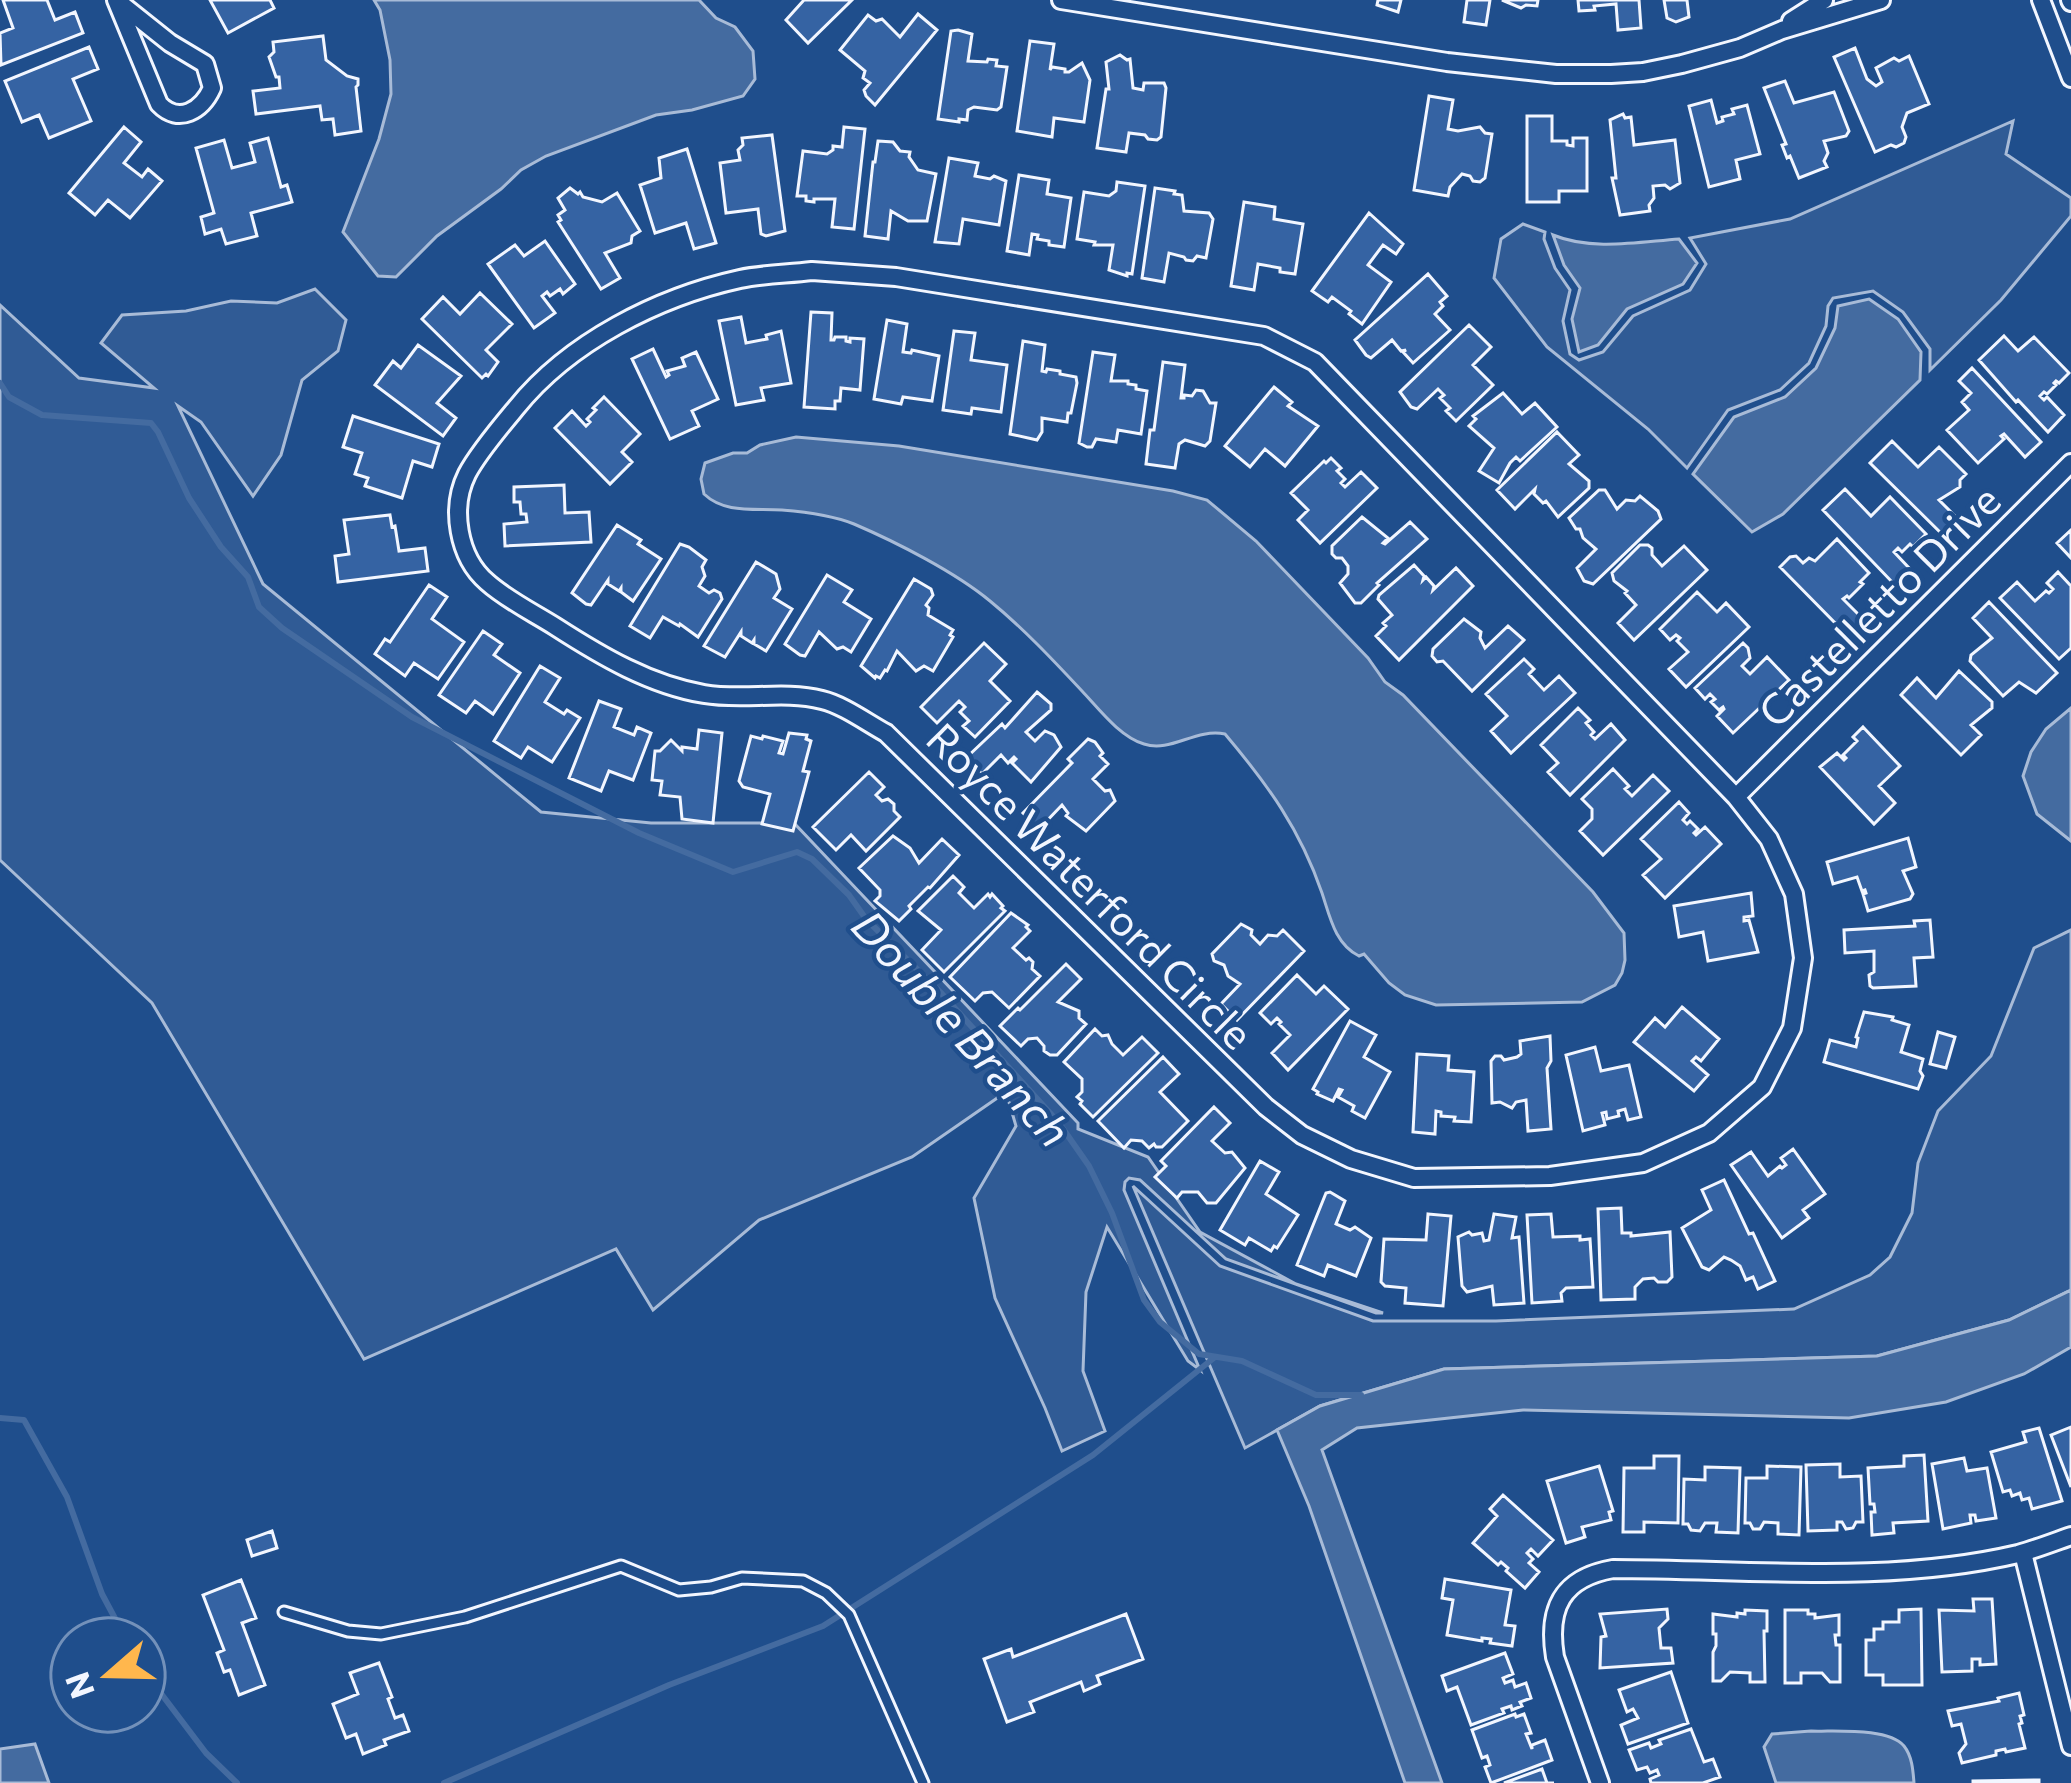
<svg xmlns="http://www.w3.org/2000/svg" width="2071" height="1783" font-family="Commissioner,sans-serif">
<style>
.built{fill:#305b95;stroke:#a8bbd7;stroke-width:3}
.water{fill:#446ba0;stroke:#a8bbd7;stroke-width:3}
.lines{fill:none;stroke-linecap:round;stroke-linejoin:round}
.stream{stroke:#446ba0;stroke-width:6}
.building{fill:#3563a3;stroke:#f2f6ff;stroke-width:3}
.lane-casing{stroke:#f2f6ff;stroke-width:15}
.street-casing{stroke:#f2f6ff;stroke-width:22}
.lane{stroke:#1f4e8c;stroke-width:9}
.street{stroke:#1f4e8c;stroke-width:16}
.labels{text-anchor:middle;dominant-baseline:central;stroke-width:9;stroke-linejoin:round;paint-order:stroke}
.street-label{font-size:42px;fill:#f2f6ff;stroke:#1f4e8c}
.water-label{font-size:45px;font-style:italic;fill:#f2f6ff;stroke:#1f4e8c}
</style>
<rect width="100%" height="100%" fill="#1f4e8c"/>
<path class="built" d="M2013,121L2006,154L2071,198V216L2001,300L1930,370V349L1903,312L1873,291L1833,298L1828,306L1826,326L1809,363L1780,390L1728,410L1687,468L1648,429L1547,347L1494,278L1501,239L1523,224L1545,232L1544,239L1555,268L1570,290L1563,321L1570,354L1579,360L1603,352L1633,316L1690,290L1706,264L1690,238L1790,219Z
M315,289L346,320L338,351L302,380L281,455L253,496L201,422L178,406L263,584L541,812L651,823H794L1078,1123V1129L1148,1157L1200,1232L1296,1284L1383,1313H1376L1226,1259L1140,1180L1129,1178L1125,1182L1124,1190L1200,1370L1188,1361L1107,1227L1086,1292L1083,1371L1105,1431L1062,1451L1045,1408L995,1298L974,1198L1016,1126L1006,1092L912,1157L759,1220L653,1310L616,1249L364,1359L152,1003L0,860V305L79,378L154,388L101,343L122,315L186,311L231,301L277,303Z
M2071,930V1290L2009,1320L1877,1356L1444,1369L1320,1406L1245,1448L1133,1186L1220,1266L1373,1321H1496L1794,1309L1870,1275L1890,1257L1912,1213L1918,1163L1938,1111L1991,1056L2034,948Z"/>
<path class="water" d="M374,0H699L716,18L735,27L753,51L755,79L743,96L692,110L656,115L546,156L521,170L501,189L437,236L396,277L378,276L343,232L379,139L391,94L390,60L380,10Z
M1553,235C1592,251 1638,242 1679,239L1697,263L1683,284L1627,309L1598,345L1579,352L1572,319L1580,288L1564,265Z
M1869,299L1898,319L1921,352L1920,380L1783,514L1752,532L1693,474L1734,417L1785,397L1816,368L1835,328L1838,306Z
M796,437L899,446L1173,491L1207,500L1256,541L1368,658L1385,682L1403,695L1593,892L1624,933L1625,960L1622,973L1615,985L1582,1002L1436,1005L1405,995L1389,983L1364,954L1359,956C1335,944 1330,917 1322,893C1300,829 1268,785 1225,734C1195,728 1171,753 1144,744C1120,737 1099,709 1082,691C1053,660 1023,628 990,601C955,572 896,542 854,524C832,515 806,512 782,510C755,508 725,514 704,494L701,479L705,463L733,453H747L760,445Z
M2071,708V841L2037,814L2023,776L2031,752L2046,729Z
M2071,1290V1347L2024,1374L1946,1402L1849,1418L1523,1410L1357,1428L1322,1450L1442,1783H1405L1309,1506L1277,1430L1320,1406L1444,1369L1877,1356L2009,1320Z
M1811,1731C1834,1732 1888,1727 1904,1746C1912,1756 1913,1770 1914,1783H1776L1764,1747L1772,1734Z
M35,1744L49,1783H0V1749Z"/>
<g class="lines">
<path class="stream" d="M0,383L9,397L42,415L151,423L158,432L189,498L221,547L248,577L259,607L282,628L412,717L639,833L733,872L797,852L812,859L849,895L866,919L942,994L1059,1123L1089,1166L1112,1213L1144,1300L1160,1322L1199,1354L1242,1361L1316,1395H1361
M0,1418L24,1420L67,1497L102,1594L126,1639
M144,1671L206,1753L237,1783
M444,1783L669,1685L823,1626L1093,1455L1215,1357"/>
</g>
<path class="building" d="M3,0H47L55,20L75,12L83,33L1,65L0,33L13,28Z
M210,0H270L274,8L228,33Z
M804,0H852L808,43L786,20Z
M1378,0H1401L1398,12L1377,5Z
M1467,0H1490L1486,25L1464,22Z
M1502,0H1538L1537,6L1526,5L1521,8Z
M1578,0H1639L1641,28L1618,30L1616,4L1594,6L1595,10L1579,11Z
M1664,0H1687L1689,17L1676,22L1667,18Z
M918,14L937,30L875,105L866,96L864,90L870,83L863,78L865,71L840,50L868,15L876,21L882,19L900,37Z
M958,30L972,34L968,61L987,62L988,59L997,60L996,66L1007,67L1001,107L997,110L974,107L968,110L967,120L959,119V122L938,119L951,31Z
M323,36L326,60L347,76L358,79V85L356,87L361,131L335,135L333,119L322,120L320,106L256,114L253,91L280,88L279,77H276L269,57L274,52L273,42Z
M1030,41L1054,44L1050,70L1052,67L1065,69V72H1069L1082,63L1090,80L1084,122L1054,118L1052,137L1017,131Z
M89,47L98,69L73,79L91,121L49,138L39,115L22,122L5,81Z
M1855,48L1867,79L1876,86L1882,82L1876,68L1894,58L1899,61L1909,56L1929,104L1907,113L1902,127L1906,137L1904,143L1896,147L1891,145L1875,152L1834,57Z
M1120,55L1127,60L1130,59L1133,88L1143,90L1144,83H1164L1166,88L1161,137L1157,140L1148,139L1145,135L1129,133L1126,152L1097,148L1106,89H1109L1106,62Z
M1785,81L1794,103L1834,92L1849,131L1846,136L1824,141L1828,153L1824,161L1827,167L1799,178L1790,156L1787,158L1782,145L1786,144L1764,88Z
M1429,96L1453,100L1448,129L1458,131L1480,127L1485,133L1492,134L1485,178L1480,182L1473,181L1470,176L1462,174L1450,187L1448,196L1414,190Z
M1711,100L1717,123L1723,121L1722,117L1734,114L1732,109L1747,105L1760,154L1736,160L1740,179L1709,187L1689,106Z
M1623,114L1625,118L1631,117L1634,145L1675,140L1680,183L1670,189L1665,185L1653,186L1654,198L1649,205L1650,211L1620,215L1612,178H1616L1610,120Z
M1527,116H1552V141H1567V145L1573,146V138H1587V191H1559V202H1527Z
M124,127L141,142L124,163L142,177L148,169L162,181L130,218L108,200L95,215L69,193Z
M844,127L865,129L854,229L832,227L835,199H814V202L806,201V196H797L803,151L827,154L833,150V146L842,147Z
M772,135L785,231L766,236L761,234L758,209L726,213L720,163L740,160L738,150L743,145L742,138Z
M268,138L281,187L287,185L292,202L251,213L257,236L226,244L221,229L205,234L201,217L214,213L196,148L224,140L232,168L255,162L250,143Z
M878,141L893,142L900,151L910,152L909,157L918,170L936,174L927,221H908L891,211L888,239L865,236L873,162H875Z
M687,149L716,243L694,249L686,223L655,233L640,185L661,178L659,158Z
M949,158L978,163L975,176L990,179L994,176L1006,181L999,225L963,219L959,244L935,242Z
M1019,175L1049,180L1047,194L1071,198L1064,247L1049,245V241L1037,239L1038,235L1032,234L1029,255L1007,251Z
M1117,182L1145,186L1132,274L1127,273V276L1109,270L1113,245H1094L1095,242L1077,239L1084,192L1109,196L1116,191Z
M570,188L578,194L580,192L583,197L602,202L617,193L640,231L632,236L631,243L605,253L620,278L601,289L558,222L561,220L558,215L565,210L558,198Z
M1155,188L1175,191L1174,194L1182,195L1184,211L1209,213L1213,219L1206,258L1197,256L1193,261L1186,260L1184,257L1169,253L1164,282L1142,278Z
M1244,202L1275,207L1274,219L1303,224L1295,274L1280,272V268L1258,264L1254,290L1231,286Z
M1369,213L1403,244L1396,254L1383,245L1368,265L1391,282L1362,324L1349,314L1351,311L1332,297L1328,302L1312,291Z
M545,241L575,284L563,294L560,289L550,296L547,292L542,296L555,313L534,328L488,264L515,245L524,256Z
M1428,274L1447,296L1440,302L1443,306L1435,314L1450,330L1413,363L1403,352L1406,350L1401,351L1392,340L1371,358L1366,355L1355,340Z
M480,293L512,324L486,350L498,362L488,376L486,374L482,378L422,319L443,297L460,314Z
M811,312L832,313L831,340H834L835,337H846V341L850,342V338L864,339L860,390L841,388L840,401H835V409L804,407Z
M741,317L746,343L767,339L766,335L781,331L791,383L761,388L764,400L736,405L719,321Z
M887,320L907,324L903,352L911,353L912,350L939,356L932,401L903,397L901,404L874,399Z
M1469,325L1491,347L1473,365L1493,385L1456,421L1446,411L1450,408L1440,398L1444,395L1438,389L1417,409L1411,407L1400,392Z
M954,331L975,333L971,360L1007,365L1001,412L972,408L971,414L943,410Z
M2004,336L2018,351L2034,337L2069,373L2059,383L2056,381L2054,383L2056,385L2047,394L2044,392L2040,396L2044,400L2047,397L2064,415L2048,432L2018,400L2016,402L1979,360Z
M1023,341L1045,345L1042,371L1046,372L1047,369L1060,371V374L1076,377L1077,383L1071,413H1068L1067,422L1042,418V432L1037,440L1010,434Z
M418,345L461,376L437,403L456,418L443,436L375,385L393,361L401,368Z
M653,349L666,377L669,375L667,371L685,366L682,358L696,352L718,399L692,411L699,426L670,439L632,359Z
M1093,352L1115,355L1111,381H1128V384L1136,385V389L1147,391L1141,434L1118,430L1116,442L1096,439L1092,447H1087L1079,443Z
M1163,362L1185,365L1181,398H1184V395L1192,396L1196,390L1203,391L1210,403H1216L1210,441L1205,446L1185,440L1179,444L1175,468L1146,464L1150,430H1154Z
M1972,368L2041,442L2025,457L2004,434L2001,436L2004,439L1978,463L1947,430L1969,410L1962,402L1971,393L1959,381Z
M1274,387L1292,402L1288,406L1318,426L1285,466L1265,449L1250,467L1225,446Z
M1503,393L1522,414L1535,403L1557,427L1520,461L1516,457L1510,463L1499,483L1479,471L1494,448L1469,426L1476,419L1473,416Z
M604,397L640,434L622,452L632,462L610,484L555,428L572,411L586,426L590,422L587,419L596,410L593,408Z
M353,416L439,444L432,467L413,461L402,498L365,486L368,478L355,474L362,453L343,447Z
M1557,432L1579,455L1569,464L1589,481V488L1558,517L1546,501L1543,503L1534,494L1535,489L1515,509L1497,490Z
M1892,441L1918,467L1939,447L1966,474L1960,480V487L1939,500L1958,519L1944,536L1870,463Z
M1331,458L1341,468L1337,471L1345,479L1341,483L1345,487L1361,472L1377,488L1320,543L1298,520L1308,510L1291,493L1324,461L1326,463Z
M564,485L565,513L589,512L591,542L505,546L504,524L527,522L526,514H521L520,502H514V487Z
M1845,489L1871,516L1890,497L1926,534L1913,547L1910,544L1902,552L1898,548L1894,552L1910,569L1894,584L1823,510Z
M1599,490H1605L1617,509L1626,500L1635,501L1640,496L1658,511L1661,519L1593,584L1584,581L1577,568L1596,549L1583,538L1580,529H1576L1569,518Z
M390,515L392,527L395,526L399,551L425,548L428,571L338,582L335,556L349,554L344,520Z
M1362,517L1388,538L1383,543L1385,544L1410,522L1427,539L1377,583L1379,585L1361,603H1355L1340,583L1348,574V566L1342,558H1336L1332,554V546Z
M617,525L641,540L638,544L661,559L633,601L621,592V588L619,591L608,584V580L591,605L586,604L572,593Z
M2071,530V558L2057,543Z
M1837,539L1869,573L1860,582L1863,584L1849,598L1847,596L1843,599L1863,619L1847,635L1780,567L1790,557L1796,556L1803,563L1809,558L1815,561Z
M680,544L689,547L706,560L702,567L705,576L699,586L709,593L714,590L720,593L722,599L698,637L680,624L679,626L663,617L650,638L630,626Z
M1640,545H1648L1652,548V555L1662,566L1684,546L1707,570L1634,640L1618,623L1636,605L1625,593L1627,591L1614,581L1612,573Z
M756,562L776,574L780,589L774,598L792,609L766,651L754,644V640L752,643L741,636V632L725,657L704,646Z
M1414,565L1424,576L1423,580L1426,577L1434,586L1433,590L1456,568L1473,586L1399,660L1376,636L1386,626L1383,623L1392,615L1378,599L1379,595Z
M2058,572L2071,586V648L2059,659L2000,598L2017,582L2035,601L2046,591L2049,593L2053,589L2047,583Z
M827,575L852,590L844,602L871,619L851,652L843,647L837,649L819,632L805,656L800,655L785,644Z
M914,579L931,589L933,595L926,605L929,608L928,615L953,630L950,635L953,637L933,671L924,666L916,671L897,651L887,671L885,670L880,678L876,676L875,678L861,666Z
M429,585L447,597L432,619L464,642L438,679L414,663L405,676L375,654L385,639L390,642Z
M1697,592L1717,612L1726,603L1749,627L1686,687L1669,669L1688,652L1677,641L1680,638L1676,635L1670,640L1660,629Z
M1989,602L2057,673L2036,693L2019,682L2003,696L1970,661L1971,655L1992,638L1973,618Z
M1464,619L1481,632L1480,638L1485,648L1508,626L1524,640L1472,691L1443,661L1437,662L1432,656L1433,649Z
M483,631L502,644L494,655L520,673L493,714L475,701L466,713L439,695Z
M984,643L1006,664L990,681L1010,701L975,737L963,726L969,721L960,712L965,707L959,701L937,723L921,707Z
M1743,643L1748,648L1750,658L1742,666L1750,674L1767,657L1789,680L1733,733L1717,716L1724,709L1723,707L1719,710L1711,702L1715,699L1710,694L1705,699L1695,688Z
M1524,659L1534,669L1529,674L1544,690L1559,676L1575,693L1511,753L1491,731L1507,716L1486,694Z
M540,666L560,678L545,702L564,714L567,710L580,718L552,762L528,747L521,758L494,741Z
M1959,671L1992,702V708L1971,725L1981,735L1961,755L1901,695L1917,678L1936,698Z
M1037,692L1051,704V710L1026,732L1035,741L1045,731L1054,735L1061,747L1031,782L1012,763L1016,759L1014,757L1008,763L1001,755L982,774L966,758L1002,724L1005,728Z
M599,701L621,709L614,727L634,735L637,727L651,733L633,780L609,771L601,791L569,778Z
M1578,708L1590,720L1586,723L1594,732L1591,735L1595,739L1611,724L1625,740L1570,795L1548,772L1558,763L1541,745Z
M1863,727L1900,766L1879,786L1895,803L1874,824L1820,767L1837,753L1844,760L1846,758L1843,755L1857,741L1853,737Z
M699,730L722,733L713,823L682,819L680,797L660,795L662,781L652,780L655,751H660L671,740L682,751V747L697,749Z
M789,733L807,735L806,739L811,741L803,771L809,772L793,831L762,824L770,794L743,787L739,781L751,736L762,739L763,736L783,741L779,753L783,754Z
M1088,739L1095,742L1103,753L1100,756L1108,764L1093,779L1105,791L1110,790L1115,801L1086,831L1066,816L1068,813L1062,805L1039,829L1023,813L1072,763L1068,759Z
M1613,769L1629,786L1625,789L1632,796L1653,775L1669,791L1603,855L1580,831L1592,819V809L1582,799Z
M869,772L884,787L876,795L882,801L888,799L894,804V811L900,817L866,851L851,835L836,850L813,827Z
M1679,802L1689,813L1683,820L1687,824L1690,821L1698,829L1694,833L1696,835L1705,827L1721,844L1665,898L1643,875L1661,859L1641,839Z
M893,836L910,848L919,863L942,839L959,855L930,888L928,887L909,906L911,909L899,921L875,901L880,896V890L859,868Z
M1908,838L1916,867L1903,871L1913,894L1910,899L1868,911L1863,894L1866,893L1865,890L1862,891L1857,877L1833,884L1827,862Z
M953,876L964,887L959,893L974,908L988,894L990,897L992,894L1003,906L1001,908L1005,911L944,972L922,950L941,930L918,911Z
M1751,893L1753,916L1744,917V921L1749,920L1758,952L1708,961L1703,932L1679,937L1674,906Z
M1011,913L1028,925L1026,927L1030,931L1013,948L1026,960L1029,958L1033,962L1032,969L1040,976L1009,1008L992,992L983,993L975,1001L950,977Z
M1930,920L1933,957L1914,958L1916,986L1873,988L1870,986L1869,975L1874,972V951L1845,953L1844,930L1915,926L1914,921Z
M1241,924L1252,930L1251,935L1260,944L1268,935L1277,936L1283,930L1304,951L1237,1020L1221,1004L1240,984L1228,976L1224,965L1214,961L1212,954Z
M1066,964L1081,979L1058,1002L1079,1011V1018L1086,1024L1057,1055H1050L1044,1051V1046L1037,1038L1028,1039L1021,1046L1000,1026L1018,1008L1020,1010Z
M1297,975L1316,994L1324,986L1348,1009L1288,1070L1272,1053L1290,1035L1279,1024L1281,1022L1277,1018L1271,1024L1260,1013Z
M1682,1007L1719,1039L1701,1061L1696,1057L1692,1061L1708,1075L1694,1091L1634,1042L1655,1018L1665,1027Z
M1864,1012L1893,1017L1892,1020L1909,1025L1901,1052L1923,1059L1920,1071L1923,1076L1918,1089L1824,1062L1830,1040L1856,1047L1858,1038L1856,1037Z
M1350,1021L1376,1035L1364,1057L1390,1072L1365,1118L1352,1111L1354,1106L1338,1097L1342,1090L1339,1089L1333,1101L1317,1094L1318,1092L1313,1089Z
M1095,1029L1102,1036L1108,1035L1112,1044L1123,1055L1142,1037L1158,1053L1093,1117L1080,1104L1082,1101L1077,1097L1082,1092V1079L1064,1062Z
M1938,1032L1955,1037L1946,1068L1930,1064Z
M1550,1036L1551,1061L1547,1068L1551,1129L1528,1131L1526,1100L1516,1102L1512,1108L1500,1102L1492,1103L1491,1061L1495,1056H1501L1504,1060L1517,1057L1521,1054L1520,1041Z
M1595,1047L1601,1071L1629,1065L1641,1117L1628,1120L1625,1109L1618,1111L1619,1116L1607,1119L1606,1112L1602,1113L1605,1125L1583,1131L1566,1055Z
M1417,1054L1449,1056L1448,1070L1474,1072L1471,1122L1454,1121L1455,1117L1441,1116V1112L1436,1111L1435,1134L1413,1132Z
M1163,1057L1179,1074L1160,1092L1188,1121L1162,1147H1156L1154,1144L1149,1148L1142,1141L1131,1140L1124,1148L1098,1121Z
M1214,1107L1230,1123L1212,1141L1225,1153L1232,1152L1245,1168L1216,1203H1207L1198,1192H1182L1177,1198L1155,1177L1166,1166L1161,1161Z
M1793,1149L1825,1194L1803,1210L1809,1218L1782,1238L1731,1165L1751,1152L1768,1176L1780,1166L1782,1168L1786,1165L1781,1158Z
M1260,1161L1279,1172L1266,1194L1298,1215L1277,1248L1274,1246L1271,1251L1249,1238L1245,1245L1220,1230Z
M1724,1180L1749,1234L1753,1233L1775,1281L1758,1289L1753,1277L1746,1280L1740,1266L1731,1260L1724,1257L1709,1270L1702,1267L1682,1228L1711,1210L1702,1190Z
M1330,1192L1345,1201L1336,1224L1350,1230L1355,1227L1371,1238L1356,1276L1328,1265L1324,1276L1297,1265L1326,1193Z
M1621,1208L1622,1233H1631V1236L1670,1232L1672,1277L1667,1282H1658L1654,1278L1643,1279L1635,1287V1299L1601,1300L1598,1209Z
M1428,1214L1451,1216L1443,1306L1405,1303L1406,1288L1385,1286L1381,1282L1384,1239L1426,1240Z
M1494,1214L1516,1217L1512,1238L1519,1237L1524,1303L1494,1305L1492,1286L1467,1292L1462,1286L1458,1237L1469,1232L1472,1235L1482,1233L1484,1241L1489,1240Z
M1551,1214L1553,1237L1580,1236V1240L1590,1239L1593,1287L1566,1288L1561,1293L1562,1301L1532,1303L1527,1215Z
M2071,1427V1487L2051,1435Z
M2039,1428L2062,1501L2032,1509L2029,1498L2022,1500L2020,1493L2012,1496L2010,1490L2003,1492L1991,1452L2026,1442L2023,1432Z
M1924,1455L1928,1521L1893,1523L1894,1533L1872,1535L1871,1512H1875L1874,1504H1870L1868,1468L1904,1466V1456Z
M1654,1456H1679L1678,1523L1644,1522V1532H1623L1624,1468H1654Z
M1964,1458L1967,1471L1987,1468L1996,1518L1976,1521L1975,1515H1970L1971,1523L1943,1529L1932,1464Z
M1840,1464V1477L1861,1476L1863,1522H1856L1853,1528L1846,1529L1842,1522H1837V1530L1808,1531L1806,1465Z
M1599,1466L1613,1511L1609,1512L1611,1520L1582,1527L1585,1537L1566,1543L1547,1481Z
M1767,1466L1801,1467L1799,1535L1778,1534V1523L1764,1522L1760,1529H1753L1750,1523H1745L1746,1478H1767Z
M1705,1467L1740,1468L1738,1533L1716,1532L1717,1523H1705L1700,1531L1691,1530L1688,1524H1683L1684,1479L1705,1480Z
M1503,1495L1553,1540L1538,1556L1531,1549L1527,1553L1533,1559L1529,1563L1539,1572L1525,1588L1506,1571L1508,1568L1501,1562L1498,1565L1473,1543L1497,1516L1490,1509Z
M272,1531L277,1548L252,1556L247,1540Z
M1445,1579L1511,1590L1505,1625L1515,1626L1512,1646L1490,1643L1491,1639L1482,1638V1641L1447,1635L1453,1600L1442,1598Z
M241,1580L256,1618L242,1623L265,1685L239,1695L230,1670L224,1672L217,1653L224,1650L203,1595Z
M1973,1599H1992L1996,1664L1980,1665V1659H1972V1671L1942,1672L1939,1610L1974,1611Z
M1667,1609L1668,1619L1659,1628L1661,1648H1671L1673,1663L1600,1668L1601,1637L1606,1636L1600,1614Z
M1921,1609L1922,1685H1883V1675H1866V1640H1874V1629H1883V1622H1899V1610Z
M1745,1610L1767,1611V1631H1764L1765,1682H1750V1673L1730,1672L1721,1681H1713V1652L1716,1646V1634H1713V1614L1737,1617V1613L1745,1614Z
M1785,1610H1808V1614H1815V1618L1839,1615V1635H1835L1836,1645H1840V1682H1830L1822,1673H1801V1683H1785Z
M1126,1614L1143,1659L1097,1676L1100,1684L1084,1691L1081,1682L1030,1702L1034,1712L1007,1722L984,1659L1011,1649L1013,1657Z
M1505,1653L1513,1674L1503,1678L1505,1683L1513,1680L1515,1687L1526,1683L1531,1698L1520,1702L1522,1706L1512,1710L1511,1706L1502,1709L1504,1713L1471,1725L1457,1687L1447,1691L1442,1676Z
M379,1663L392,1697L388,1699L395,1718L403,1715L409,1731L384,1740L386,1745L363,1754L356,1734L346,1738L333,1704L358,1694L350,1673Z
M1671,1672L1688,1723L1628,1744L1621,1725L1638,1718L1633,1709L1627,1712L1619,1690Z
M2019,1693L2024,1715L2020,1716L2022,1723L2019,1724L2025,1748L2006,1752L2005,1749L1996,1751V1755L1962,1763L1959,1753L1966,1744L1961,1724L1952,1726L1948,1711L1999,1701L1998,1698Z
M1515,1714L1516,1717L1524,1714L1531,1733L1526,1734L1532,1749V1745L1545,1740L1552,1760L1491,1783L1485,1767L1490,1765L1487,1756L1482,1758L1472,1730Z
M1691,1729L1704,1762L1713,1759L1720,1777L1703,1783H1651L1650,1779L1659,1775L1657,1770L1650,1773L1647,1767L1637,1770L1629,1750L1649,1743L1651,1748L1661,1744L1659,1740Z
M1542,1769L1547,1783H1554H1504Z
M2039,1780V1783H1973V1781Z"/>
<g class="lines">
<g class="lane-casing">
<path id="lane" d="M284,1612L348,1631L381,1634L465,1617L621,1566L679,1590L711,1587L742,1578L803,1581L826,1593L849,1615L923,1783"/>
</g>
<g class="street-casing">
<path id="street" d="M116,0L170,43L205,64L212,88C202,110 179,125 159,104Z
M1061,0L1447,62L1556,74H1611L1643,72L1682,64L1740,48L1782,30L1881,0
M2041,0L2071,78
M2070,0L2071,2
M1791,21L1824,0
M812,271L896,277L1264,336L1315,362L1736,797L1769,839L1794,894L1803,958L1792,1028L1762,1087L1709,1133L1643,1163L1550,1176L1414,1178L1351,1159L1302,1135L1266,1107L886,733C866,722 843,705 822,700C783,690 743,701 704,694C650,685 601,656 556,627C534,613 507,600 487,582C458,557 450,508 467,474C478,453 501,426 516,408C569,342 658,297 740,279C763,274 788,274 812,271Z
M1736,797L2071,463
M2023,1553L2071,1746
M1600,1783L1555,1657C1547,1608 1562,1578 1613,1569C1747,1569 1886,1585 2018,1554C2036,1549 2054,1542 2071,1536"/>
</g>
<use href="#lane" class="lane"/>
<use href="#street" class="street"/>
</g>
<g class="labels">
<g class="street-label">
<text transform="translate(1878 605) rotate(-45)">Castelletto Drive</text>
<text transform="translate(1091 885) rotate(45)">Royce Waterford Circle</text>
</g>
<g class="water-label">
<text transform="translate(963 1027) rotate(48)">Double Branch</text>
</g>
</g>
<g transform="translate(108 1675) rotate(250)"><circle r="57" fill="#1f4e8c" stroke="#7391ba" stroke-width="3"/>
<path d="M0-9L21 45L0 30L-21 45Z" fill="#ffb74d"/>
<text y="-18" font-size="33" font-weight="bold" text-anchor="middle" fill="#f2f6ff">N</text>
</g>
</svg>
